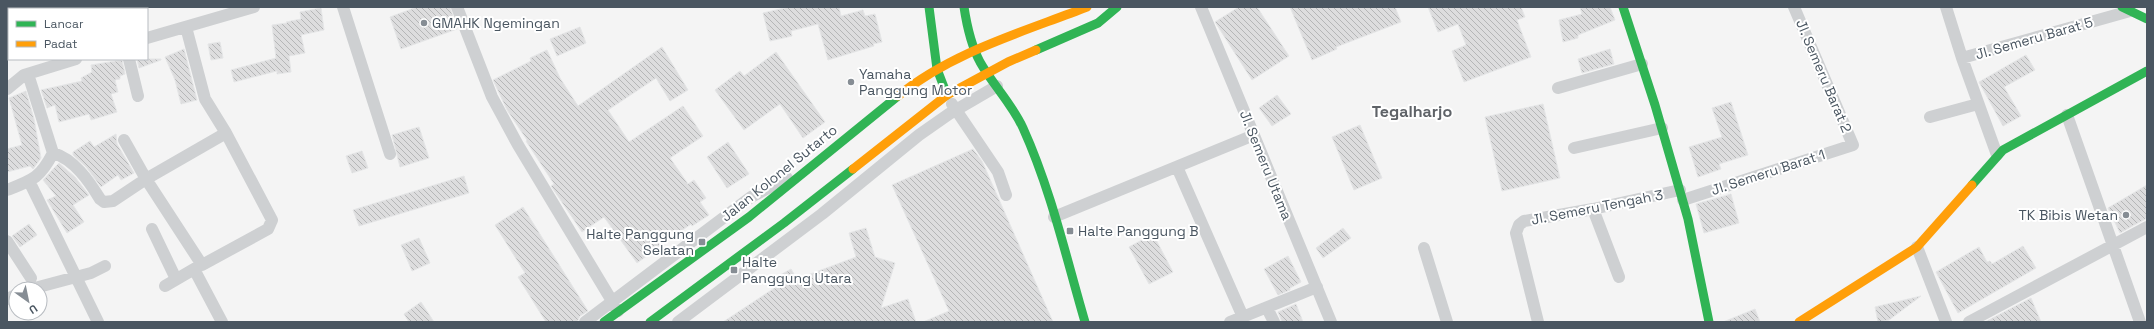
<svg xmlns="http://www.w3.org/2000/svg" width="2154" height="329" font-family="'Space Grotesk',sans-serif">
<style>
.building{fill:url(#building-back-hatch);stroke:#e5e6e7}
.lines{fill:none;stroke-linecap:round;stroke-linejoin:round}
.street{stroke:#ced0d2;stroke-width:12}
.fast{stroke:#30b455;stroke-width:9}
.slow{stroke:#ff9f0a;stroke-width:9}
.poi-dot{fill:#868d94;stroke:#fff;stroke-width:1.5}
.labels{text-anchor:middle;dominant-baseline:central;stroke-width:4;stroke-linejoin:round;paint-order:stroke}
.poi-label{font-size:14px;fill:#4a5661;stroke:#fff;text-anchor:start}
.street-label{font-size:14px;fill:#4a5661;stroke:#fff}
.quarter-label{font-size:16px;font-weight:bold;fill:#5f6368;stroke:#fff}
</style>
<defs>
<pattern id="building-back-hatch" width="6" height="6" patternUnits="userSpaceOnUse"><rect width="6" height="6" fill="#ddddde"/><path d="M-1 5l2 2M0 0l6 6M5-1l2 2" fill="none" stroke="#b5b6b7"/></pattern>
</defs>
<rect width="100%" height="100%" fill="#f4f4f4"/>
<path class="building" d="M417,7H450L457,29L401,49L390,17Z
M789,7H839L841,16L863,10L865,16L875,14L882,42L873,44L874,46L828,60L818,24L791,31L792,36L770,41L763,13Z
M1239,7H1257L1289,56L1252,80L1215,22Z
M1290,7H1395L1401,22L1336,47L1337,49L1312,60Z
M1428,7H1521L1525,17L1517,20L1531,57L1464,82L1452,51L1466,45L1458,24L1438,32Z
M1580,7H1610L1615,20L1578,35V38L1563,42L1559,20L1582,14Z
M321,8L324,30L301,35L305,53L289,56L291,72L277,74V71L234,82L231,70L276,58L272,25L287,23L286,22L301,19L300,12Z
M580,27L586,43L557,56L550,39Z
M220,42L223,58L211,60L208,44Z
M662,47L688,90L670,101L656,78L608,110L629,142L683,106L703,136L670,158L688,184L694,180L706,198L700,202L709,215L692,226L691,224L637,263L604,217L582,232L551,186L554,184L526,141L527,140L507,110L493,80L531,61L530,58L547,50L560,78L578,106Z
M184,49L197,100L181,104L175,80L165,57Z
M1610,49L1614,64L1582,73L1578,59Z
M776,52L825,122L803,138L780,104L744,130L715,90L740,71L744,76Z
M2026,55L2035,70L2004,87L2021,116L2003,126L1979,82Z
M137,59H161V60L139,68Z
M122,60L125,74L120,76V79L115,80L118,92L111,94L117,112L91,120L89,114L59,122L55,105L47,108L41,90L82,81L81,78L92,72L91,65Z
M26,91L34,119L41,158L33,169L30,166L7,172V149L22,145L9,98Z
M1277,95L1291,114L1272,126L1259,108Z
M1731,102L1748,155L1719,164L1721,169L1698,177L1689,147L1722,137L1712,108Z
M1543,104L1560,178L1502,191L1485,117Z
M1360,125L1382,178L1354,190L1332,137Z
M419,127L429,158L400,167L392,135Z
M116,134L117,144L134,173L121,180L118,175L101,187L86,167L73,155V152L90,141L94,147Z
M728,142L749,174L727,188L707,157Z
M973,149L982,161L1053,322H923L949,311L892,185Z
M362,151L368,168L352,173L346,156Z
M59,163L75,177L89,195L73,205L84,222L67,233L47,200L56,196L43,180Z
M464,176L469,193L359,226L353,210Z
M2147,185V218L2120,233L2108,208Z
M1731,194L1739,223L1704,233L1696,204Z
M523,207L588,311L580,316L577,322H546L518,277L525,273L495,225Z
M29,224L37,235L20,247L12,236Z
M866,228L875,257L895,263L881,308L908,299L916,322H723L779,285L775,278L791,269L797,279L856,257L849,233Z
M1343,228L1351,238L1323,258L1316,248Z
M1153,234L1173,272L1149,284L1129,247Z
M419,238L430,263L412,271L401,245Z
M2023,246L2036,268L1958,313L1936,272L1979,247L1987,262L1990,261L1992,264Z
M1288,256L1301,282L1290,288V290L1278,295L1264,269Z
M1921,296L1889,320L1878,322L1875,307Z
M2031,298L2041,322H1985Z
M421,302L434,322H409L404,314Z
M1296,304L1303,322H1282L1278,312Z
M1755,309L1760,322H1723Z"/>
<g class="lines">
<path class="street" d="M343,7L390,154
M457,7L492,97L518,145L618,311
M1201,7L1331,322
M1946,7L1962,58L1997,155
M186,27L205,99L226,133L272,220L268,229L202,265L146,179L226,133
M147,38L254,7
M1962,58L2130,11
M129,59L138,96
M1558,88L1642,64
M7,89L24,75L76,59
M952,104L998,172L1006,195
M2067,115L2140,322
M1930,117L1978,104
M1574,148L1662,128
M53,153C74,159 89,181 100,199L104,202L113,201L146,179L124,140
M1177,167L1243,317
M29,181L98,322
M7,190C33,180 40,178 53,153L28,74
M1683,200L1853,145L1794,7
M1593,209L1619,277
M1054,217L1254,135
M152,229L176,279
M7,241L31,278
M1917,247L1946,322
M1424,248L1447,322
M194,269L222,322
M165,286L201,265
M31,289L91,273L105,266
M7,299L16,295
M1267,308L1274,322
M585,322L751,197L787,178
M678,322L822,214L919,135L949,114L997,86
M1230,322L1317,287
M1538,322L1516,233L1519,225L1524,221L1593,209L1680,190
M1969,322L2147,227"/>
<path class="fast" d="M929,7L937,69L947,95
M964,7C967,27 971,45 980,62C993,85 1012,104 1023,128C1051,190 1066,257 1085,322
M1623,7L1655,105L1688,219L1709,322
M2122,7L2147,19
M1036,50L1098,23L1117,7
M1972,185L2003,150L2147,71
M604,322L749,217L898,96
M650,322L784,223L853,169"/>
<path class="slow" d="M898,96C952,52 1023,32 1087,7
M853,169L947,95L1008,62L1036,50
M1799,322L1917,247L1972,185"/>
</g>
<g class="poi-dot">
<circle cx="424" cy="23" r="4"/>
<circle cx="851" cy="82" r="4"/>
<circle cx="2126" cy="215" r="4"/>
<rect x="1066" y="227" width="8" height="8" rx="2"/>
<rect x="698" y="238" width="8" height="8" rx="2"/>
<rect x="730" y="266" width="8" height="8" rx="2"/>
</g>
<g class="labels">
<g class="poi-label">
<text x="432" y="23">GMAHK Ngemingan</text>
<text x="859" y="74">Yamaha<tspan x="859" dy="16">Panggung Motor</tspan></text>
<text x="2118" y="215" text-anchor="end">TK Bibis Wetan</text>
<text x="1078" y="231">Halte Panggung B</text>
<text x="694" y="234" text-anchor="end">Halte Panggung<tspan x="694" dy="16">Selatan</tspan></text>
<text x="742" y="262">Halte<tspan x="742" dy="16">Panggung Utara</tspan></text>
</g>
<g class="street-label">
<text transform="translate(2034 38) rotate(-16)">Jl. Semeru Barat 5</text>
<text transform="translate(1824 76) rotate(67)">Jl. Semeru Barat 2</text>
<text transform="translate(1266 165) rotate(68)">Jl. Semeru Utama</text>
<text transform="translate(1768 172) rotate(-18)">Jl. Semeru Barat 1</text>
<text transform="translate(779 173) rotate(-39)">Jalan Kolonel Sutarto</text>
<text transform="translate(1597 207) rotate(-11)">Jl. Semeru Tengah 3</text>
</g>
<g class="quarter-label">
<text x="1412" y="111">Tegalharjo</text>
</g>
</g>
<rect width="2154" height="329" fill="none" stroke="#4a5661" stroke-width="16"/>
<rect x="8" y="8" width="140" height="52" fill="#ffffff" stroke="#b7bbc0"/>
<rect x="16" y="21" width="20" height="6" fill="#30b455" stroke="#b7bbc0"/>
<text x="44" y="28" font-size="12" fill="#4a5661">Lancar</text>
<rect x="16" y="41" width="20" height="6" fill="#ff9f0a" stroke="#b7bbc0"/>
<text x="44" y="48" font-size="12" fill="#4a5661">Padat</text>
<g transform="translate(28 301) rotate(147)"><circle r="19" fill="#ffffff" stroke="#b7bbc0"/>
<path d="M0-3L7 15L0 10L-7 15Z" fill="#868d94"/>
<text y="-6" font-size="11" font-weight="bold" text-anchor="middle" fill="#4a5661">U</text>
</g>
</svg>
